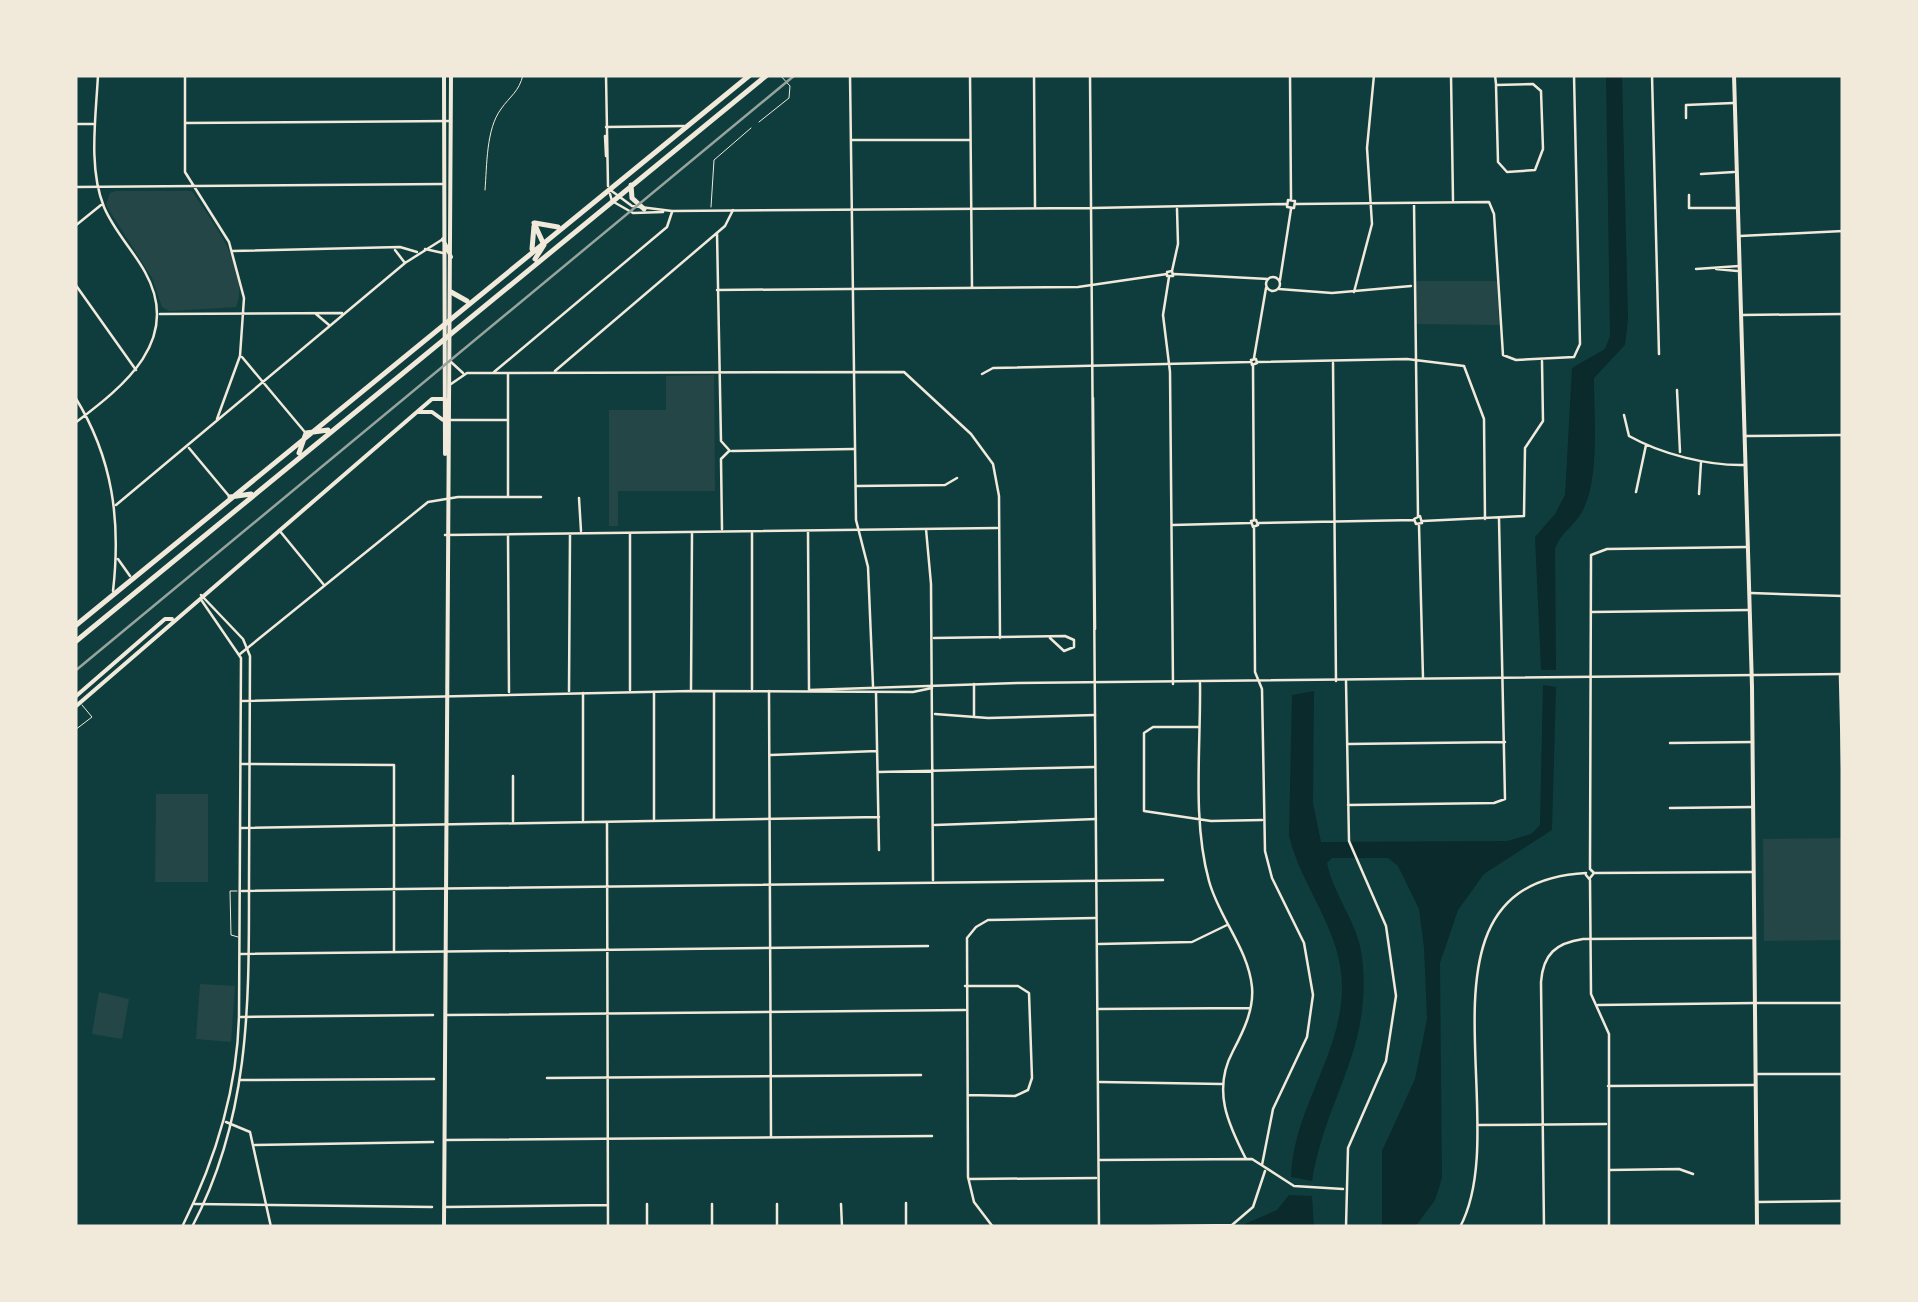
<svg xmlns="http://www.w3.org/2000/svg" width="1918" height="1302" font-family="Manrope,sans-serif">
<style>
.green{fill:#244646}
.water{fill:#0a2a2b}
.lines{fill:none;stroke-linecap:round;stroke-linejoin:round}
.service{stroke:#f1e9da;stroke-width:1}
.pedestrian{stroke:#f1e9da;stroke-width:1}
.minor{stroke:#f1e9da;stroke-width:2.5}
.tertiary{stroke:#f1e9da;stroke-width:2.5}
.secondary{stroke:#f1e9da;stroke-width:4}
.trunk{stroke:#f1e9da;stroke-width:5}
.rail{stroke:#97a49c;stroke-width:2.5}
</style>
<rect width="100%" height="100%" fill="#0f3d3e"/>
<path class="green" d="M116,191H192C211,221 251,269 236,307L169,311L162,307L152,278L106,205L110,193Z
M1415,281H1497L1499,325L1416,324Z
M714,375L715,491H618V526H609V410H666V376Z
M156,794H208V882H155Z
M1843,838V940L1764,941L1763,839Z
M200,984L235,986L231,1042L196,1039Z
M99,992L129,999L122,1039L92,1034Z"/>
<path class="water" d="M1606,75H1622L1628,319L1625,345L1594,378C1594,415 1600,480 1582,512C1574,526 1561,532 1555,549L1556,670H1541L1535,537L1555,514L1565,495L1572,368L1605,349L1610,336Z
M1543,685L1556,687L1552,830L1484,874L1458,910L1440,963L1442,1178L1435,1200L1415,1227H1382V1151L1415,1079L1427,1019L1424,948L1419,909L1398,866L1388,858H1332L1327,863C1334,897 1358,922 1362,957C1373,1050 1326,1095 1312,1181L1291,1177C1293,1109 1342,1055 1342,987C1342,930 1302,889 1289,836L1292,695L1314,691L1313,803L1321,842L1507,841L1531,834L1540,825Z
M1289,1195L1312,1196L1314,1227H1238L1277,1210Z"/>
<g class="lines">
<path class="service" d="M759,122L789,98L790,86L780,75
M711,207L714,160L751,128
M75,730L92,717L82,705
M237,891H230L231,935L238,937"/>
<path class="pedestrian" d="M485,190C487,166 486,129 501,109C510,96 519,92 523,75"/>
<path class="minor" d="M185,75V172L229,242L244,298L240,356L217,419
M970,75L972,287
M1034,75L1035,207
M1290,75L1291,199
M1451,75L1453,200
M1495,75L1496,84
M1652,75L1659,354
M1496,85L1533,84L1541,91L1543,149L1535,170L1507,172L1498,162Z
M1686,118V105L1733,103
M185,123L451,121
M75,124H93
M606,127L684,126
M852,140H969
M1701,174L1734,172
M75,187L443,184
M1689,195V208H1737
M1288,200L1295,201L1294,208L1287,207Z
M1414,203L1418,516
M1296,204L1489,202L1494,214L1503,355L1516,360L1574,357L1580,344L1574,75
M1093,208L1286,204
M75,226L101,205
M717,233L721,441L730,451
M1740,236L1843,231
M425,249L443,253
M395,250L405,263
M232,251L400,247L417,252
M1696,269L1739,266
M1716,269L1737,271
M1172,271L1178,244L1177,209
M1172,271L1173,276H1167V272Z
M1174,274L1268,279
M1266 284a7 7 0 1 1 14 0a7 7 0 1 1-14 0Z
M1169,277L1163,315L1170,372L1173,684
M1280,280L1291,209
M75,284L136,370
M1279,289L1332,293L1411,286
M717,290L1078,287L1167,274
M1354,292L1372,224L1367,148L1374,75
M160,314L342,313
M316,314L329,325
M1742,315L1843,314
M242,357L304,431
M1254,358L1266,288
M1256,359L1257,363L1252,365L1251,360Z
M451,362L463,373
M1258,362L1407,359L1464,366L1484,419L1485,519
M1333,363L1336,681
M1253,366L1254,519
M555,371L725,226L733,210
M494,372L667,227L672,212
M982,374L993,368L1250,362
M451,384L467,373L904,372L971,434L993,464L999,496L1000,638
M1677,390L1680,452
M75,397C113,458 121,521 113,591
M1624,415L1629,436C1661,454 1708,466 1745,465
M451,420H508
M75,423C124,386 183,340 145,272C133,250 114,231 104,207C88,168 96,116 98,75
M1746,436L1843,435
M189,448L229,496
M732,451L854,449
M857,486L945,485L957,478
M1636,492L1646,445
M1699,494L1701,462
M508,496V374
M579,498L581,531
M116,505L405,263L443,239
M1420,516L1422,523L1416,524L1414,519Z
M1256,520L1258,525L1253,527L1251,521Z
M1423,521L1524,516L1525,448L1543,421L1542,361
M1258,523L1414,520
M1173,525L1250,523
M1419,525L1423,678
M1254,527L1255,672L1262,689L1265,851L1272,878L1304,943L1313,995L1307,1037L1273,1109L1262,1165
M722,529L721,459L729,451
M926,529L931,584L933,880
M279,530L324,585
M808,532L809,689
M445,535L997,528
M508,535L509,692
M118,559L130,576
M1751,593L1843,596
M1592,612L1749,610
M934,638L1065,636L1074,640V647L1064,651L1050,638
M240,654L428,502L458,497H541
M1840,676L1843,802
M1200,683C1201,746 1192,820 1209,881C1219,918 1248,948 1252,987C1254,1010 1243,1032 1233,1051C1212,1090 1228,1124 1246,1159
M974,684V715
M691,689L692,532
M752,689V532
M630,690V533
M569,691L570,534
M769,691L771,1137
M654,692V819
M583,693V820
M876,693L879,850
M935,714L988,718L1095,715
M1199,727H1153L1144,733V811L1211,821L1262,820
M1670,743L1753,742
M1348,744L1505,742
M771,755L877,751
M241,764L394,765V951
M879,772L1094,767
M1348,805L1494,803L1505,799L1499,519
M1670,808L1753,807
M714,819V692
M513,821V776
M607,823L608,1227
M935,825L1096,819
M241,828L879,817
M1590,869L1591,555L1607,549L1747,547
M1590,869L1594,873L1590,878
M1595,873L1752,872
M1586,875L1590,880L1591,994L1609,1034V1227
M242,891L1163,880
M1099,944L1192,942L1227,925
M240,954L928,946
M965,986H1018L1029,993L1032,1078L1028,1090L1015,1096L968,1095
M1598,1005L1755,1003
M1099,1009L1250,1008
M447,1015L965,1010
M241,1017L433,1015
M1756,1074H1843
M547,1078L921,1075
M240,1080L434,1079
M1100,1082L1222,1084
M1608,1086L1755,1085
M1479,1125L1606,1124
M445,1140L932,1136
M255,1145L433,1142
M1100,1160L1252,1159L1294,1186L1343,1189
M1610,1170L1679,1169L1693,1174
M969,1179L1096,1178
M1759,1202L1843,1201
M195,1204L432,1207
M647,1204V1227
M712,1204V1227
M777,1204V1227
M841,1204L842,1227
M446,1207L608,1205
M906,1227V1203
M993,1227L974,1202L968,1177L967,938L976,927L988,920L1095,918
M1101,1227L1232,1225L1253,1207L1265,1171
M1346,1227L1348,1148L1386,1061L1396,996L1386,926L1349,841L1346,681
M1460,1227C1517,1121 1400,883 1586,873
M1544,1227L1541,982C1543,954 1556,943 1583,939L1753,938"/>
<path class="tertiary" d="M606,75L608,186
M850,75L856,520L868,567L873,686
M1090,75L1099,1227
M605,136L606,156
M609,189L632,206L672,211L1090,208
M610,194L612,201L633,213L663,212
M1093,398L1095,629
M809,690L1017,683L1843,674
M241,701L691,691L913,692L932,688
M1757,1003H1843
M226,1122L250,1132L271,1227
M182,1227C215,1161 237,1092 239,1017L241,658L202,601
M192,1227C250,1117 249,1005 249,885C249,808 250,732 250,656L243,639L201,595"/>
<path class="secondary" d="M444,75L445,454
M1734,75L1752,687L1757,1227
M443,239L451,257
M417,412H432L443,420
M75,697L165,619H172
M75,707L432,399H445L448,427
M444,1227L451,75"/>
<path class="trunk" d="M631,185L632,198L644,209
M534,223L544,245L535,259
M535,223L558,227
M532,249L534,226
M451,292L467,301
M306,433L328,430
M299,453L306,433
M230,497L251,494
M75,626L750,75
M75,642L767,75"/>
<path class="rail" d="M75,671L795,75"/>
</g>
<rect width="1918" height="1302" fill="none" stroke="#f1e9da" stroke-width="155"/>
</svg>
